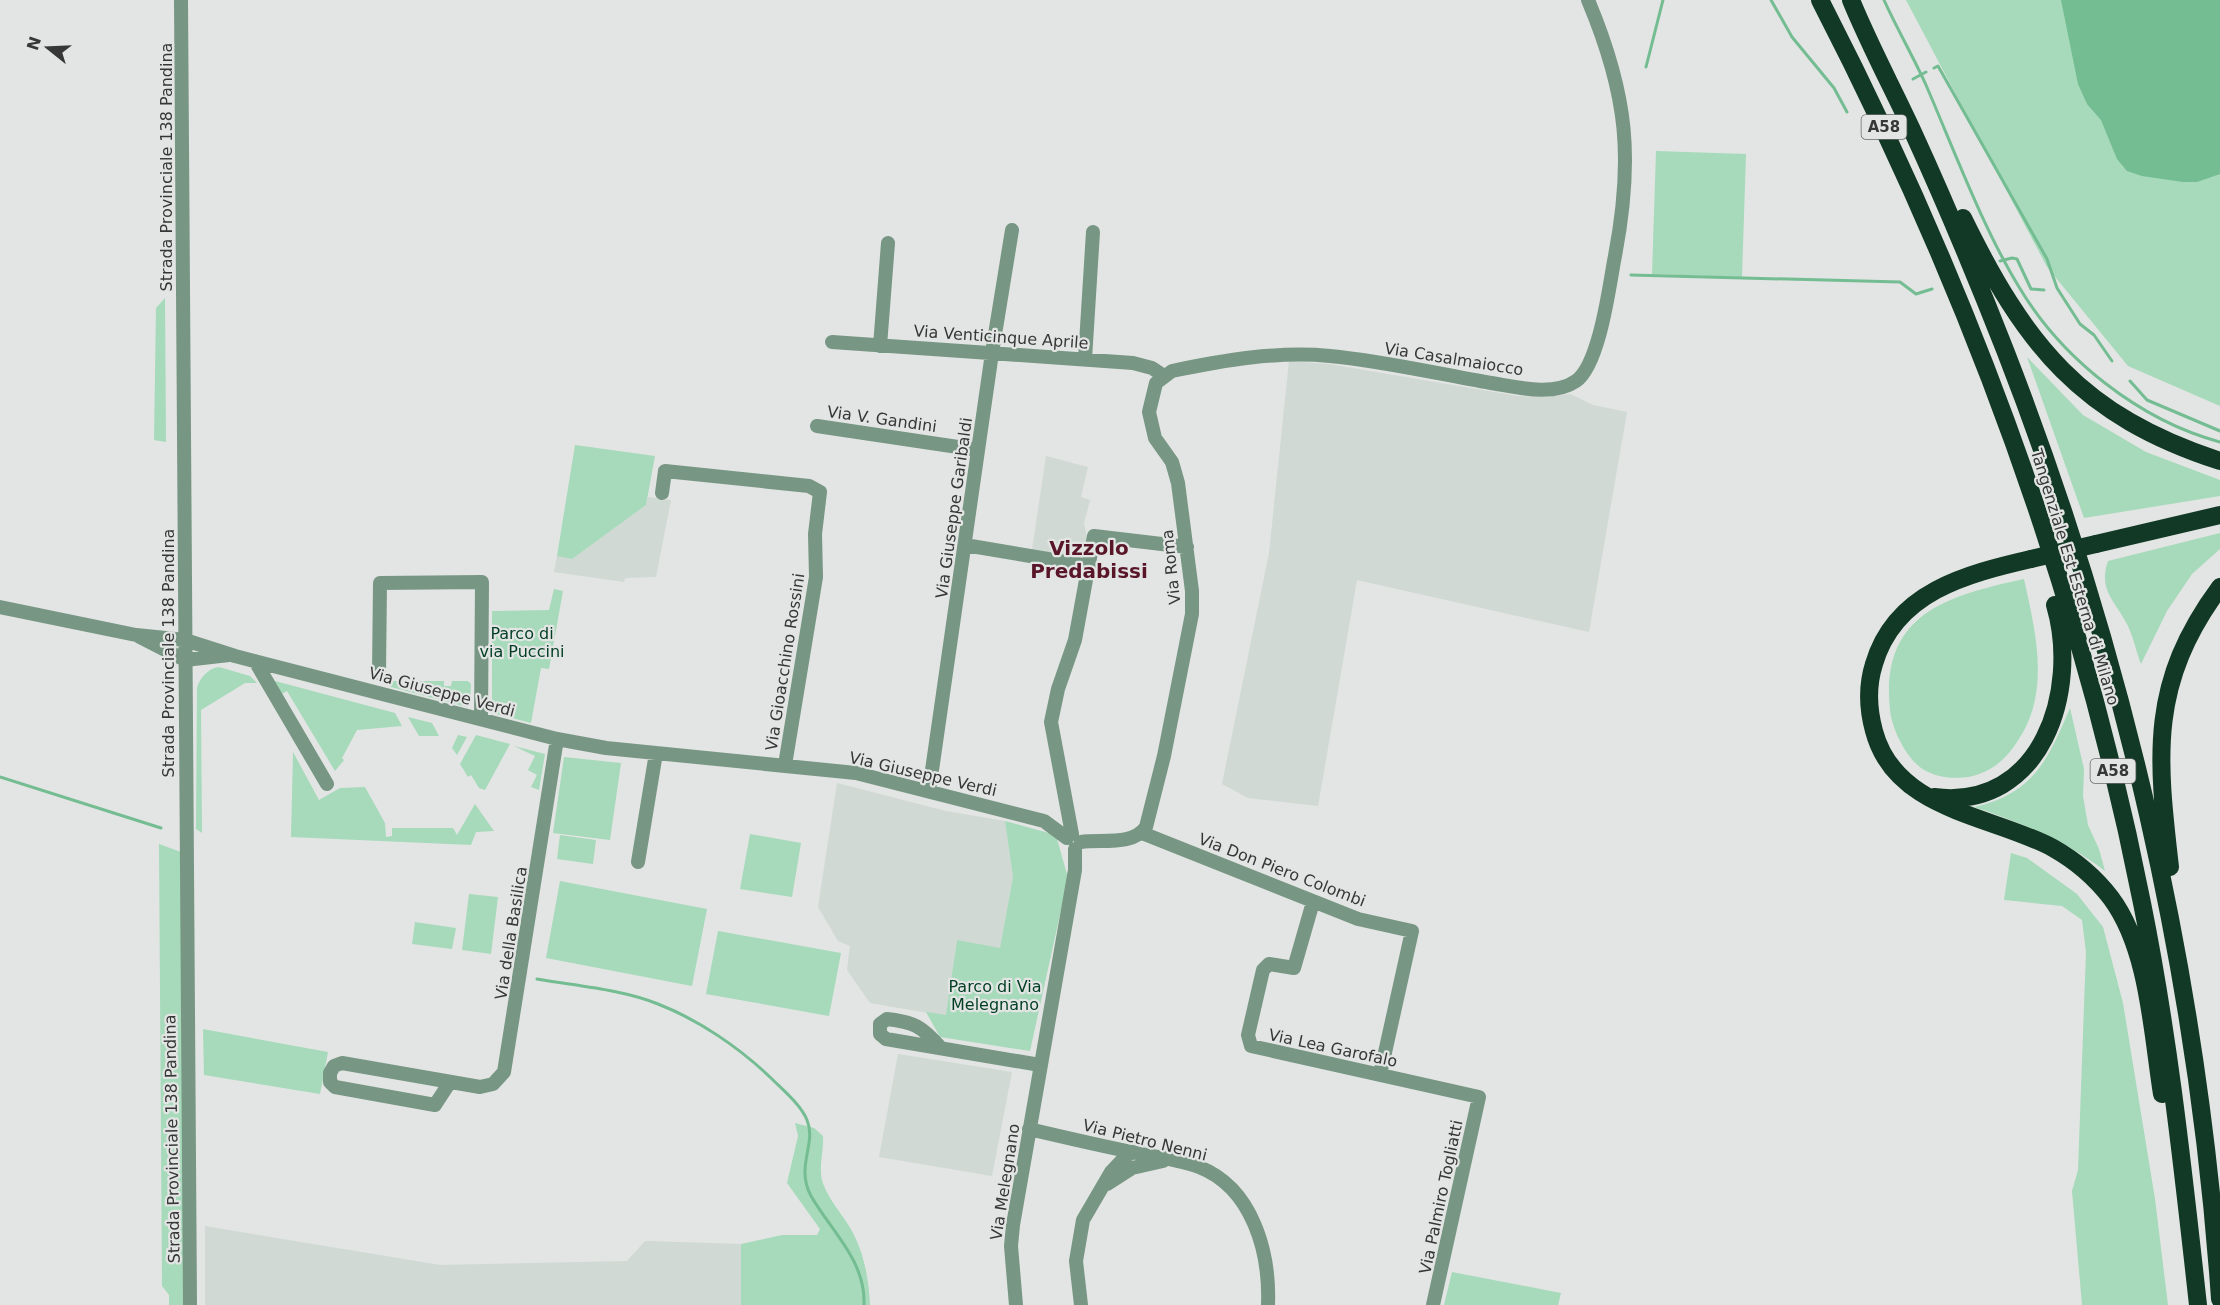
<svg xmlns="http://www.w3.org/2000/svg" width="2220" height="1305" font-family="'DejaVu Sans',sans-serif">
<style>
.built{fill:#d0d9d3}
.green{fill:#a6daba}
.water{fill:#74bc92}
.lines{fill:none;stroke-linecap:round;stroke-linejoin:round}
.stream{stroke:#74bc92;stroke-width:3}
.minor{stroke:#789684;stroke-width:14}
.highway{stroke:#123925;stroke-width:18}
.highway-bridge{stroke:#123925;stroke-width:18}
.labels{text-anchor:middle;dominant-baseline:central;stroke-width:4.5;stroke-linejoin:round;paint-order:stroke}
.shield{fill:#e2e5e3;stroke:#6a6b6a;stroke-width:1.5}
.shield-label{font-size:15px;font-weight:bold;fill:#363736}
.street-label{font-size:16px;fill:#363736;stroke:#e2e5e3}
.park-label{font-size:16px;fill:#003e23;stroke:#e2e5e3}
.quarter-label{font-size:20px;font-weight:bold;fill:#5a1629;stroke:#e2e5e3}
</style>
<rect width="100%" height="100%" fill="#e2e5e3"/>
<path class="built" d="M1289,361L1329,364L1518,396L1548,397L1570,394L1593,405L1627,412L1589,632L1357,580L1318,806L1248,798L1222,784L1269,553Z
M1046,456L1088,467L1081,497L1090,500L1084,523L1087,538L1085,559L1032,550Z
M648,497L671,500L656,577L625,578L624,582L554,572L557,556L572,559L646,505Z
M837,783L946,811L1005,821L1013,877L1000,949L957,940L946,1016L870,1003L847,970L850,946L838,941L818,907Z
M898,1054L1012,1072L992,1176L879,1157Z
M205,1226L440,1265L627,1261L645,1241L741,1244V1305H205Z"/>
<path class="green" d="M1906,0H2220V406L2128,366L2047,267Z
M1656,151L1746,154L1742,277L1652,274Z
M165,298L166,442L154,440L156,308Z
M2027,357L2083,415L2146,452L2220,480V496L2084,518Z
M575,445L655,456L646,505L572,559L557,556Z
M2220,533V549L2192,574L2167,611L2141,664C2136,651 2133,636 2127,624C2115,601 2098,590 2108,561Z
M2024,579C2036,634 2051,693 2017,742C2008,756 1995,769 1979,774C1964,780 1941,779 1926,771C1908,762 1892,730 1890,710C1880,614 1946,596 2024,579Z
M554,589L563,591L549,669L541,668L531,723L492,713V611L549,610Z
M219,667L250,676L257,683H245L201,710L202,833L196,829L197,688C199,678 209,668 219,667Z
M275,681L395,713L402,726L357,730L342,758L344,760L335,771L287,691L280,695L273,683Z
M392,681H444V686H451L452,681H468L471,684L470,704L467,707L391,687L389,685Z
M2070,708L2084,769L2083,796L2088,825L2099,849L2105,871C2065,840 2022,823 1974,807C2033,794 2048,760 2070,708Z
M408,717L432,723L439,736H419Z
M458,735L467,737L457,755L452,748Z
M476,735L510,744L485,790L479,788L471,775L468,777L460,764Z
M514,746L545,754L539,790L531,787L537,775L528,770L535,756Z
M293,752L319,800L340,788L365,787L385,823L386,837L392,836V828H453L457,835L475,804L494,831L476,832L471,845L291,837Z
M564,757L621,763L610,840L553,833Z
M1005,821L1056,835L1068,878L1030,1051L940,1037L926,1012L946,1015L957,940L1000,948L1013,877Z
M750,834L801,843L792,897L740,889Z
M560,835L596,840L593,864L557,859Z
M159,844L181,852L185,1305H169V1295L162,1286Z
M2011,853L2027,858L2077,894L2103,927L2123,1003L2155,1199L2168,1305H2082L2072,1191L2078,1170L2086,952L2082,920L2062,906L2004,900Z
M560,881L707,909L692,986L546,958Z
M469,894L498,897L491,954L462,950Z
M415,922L456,928L452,949L412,944Z
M718,931L841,953L829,1016L706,994Z
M203,1029L328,1052L320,1094L204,1075Z
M795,1123L814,1128L823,1136C824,1152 817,1171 824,1186C831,1204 847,1219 855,1237C865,1258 869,1282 870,1305H741V1244L782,1235H817L820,1229L787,1183L798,1136Z
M1452,1272L1561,1293L1558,1305H1444Z"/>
<path class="water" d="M2061,0H2220V174L2197,182H2183L2142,176L2127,171L2117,159L2101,120L2087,104L2078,84Z"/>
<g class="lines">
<path class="stream" d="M1771,0L1792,37L1834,88L1847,112
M1884,0C1897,29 1913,56 1926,85C1954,150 1983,228 2019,287C2062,359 2139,420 2220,442
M1646,67L1663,0
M1934,68L1938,66L2047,259L2057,288L2080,324L2094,335L2112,361
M1913,79L1926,72
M2000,261L2012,258L2017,259L2031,289L2044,290
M1631,275L1900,282L1916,294L1932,289
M2130,381L2147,400L2220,431
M0,777L161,828
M537,979C576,986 620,989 658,1004C699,1020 740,1048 772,1079C783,1090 801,1105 807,1120C817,1144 795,1166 811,1196C831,1231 866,1261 864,1305"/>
<path class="minor" d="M181,0L190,1305
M832,342L1133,363L1152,368L1164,376
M880,346L888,243
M1085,359L1093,232
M817,426L978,450
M662,493L665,471L809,486L820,492L815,534L816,577L785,765
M965,545L1090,566
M0,607L136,635L185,640L235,656L557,739L606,748L856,773L1044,821L1067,838
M140,637L185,660L229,655
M255,661L327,784
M379,673L380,583L482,582L481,719
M929,791L992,353L1012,230
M1142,833L1358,919L1412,931L1380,1075
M1072,834L1051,722L1058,689L1075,640L1094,536L1187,547
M1081,842C1102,839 1133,846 1146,827L1164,756L1192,614V591L1178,483L1172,462L1155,438L1149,412L1156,383L1172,371C1224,360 1277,351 1330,356C1384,361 1438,374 1491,383C1516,387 1553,397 1576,381C1599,365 1609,289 1614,261C1634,160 1628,95 1588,0
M638,862L656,753
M1313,902L1294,968L1269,964L1263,970L1248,1035L1251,1046L1479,1097L1433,1305
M940,1047C922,1027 915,1022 887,1019L880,1024V1034L886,1039L1040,1065
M450,1082L435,1105L335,1087L330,1082V1073L334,1066L342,1063L480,1087L493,1084L504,1072L557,739
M1029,1129C1063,1137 1097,1145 1132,1152C1154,1157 1178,1159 1199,1167C1253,1188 1270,1253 1268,1305
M1107,1184L1132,1168L1163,1161
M1016,1305L1011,1246L1013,1225L1075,870V849
M1081,1305L1076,1261L1083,1220L1111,1172L1126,1156L1133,1152"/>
<path class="highway" d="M1820,0C1967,285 2080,589 2142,903C2169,1037 2183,1170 2198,1305
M1851,0C1869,44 1892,87 1912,130C1945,202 1976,276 2005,350C2123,653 2198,975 2220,1299
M1963,218C2025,345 2081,416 2220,461
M2096,544L2220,515
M2031,559C1966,574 1895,592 1874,664C1867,686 1868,709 1874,731C1895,811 1992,815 2053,848C2076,861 2095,877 2111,898C2149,949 2152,1032 2162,1094
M1934,797C2042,811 2080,690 2055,605
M2170,867C2157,755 2149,683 2220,587"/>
<path class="highway-bridge" d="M2031,559L2096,544"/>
</g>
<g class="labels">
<g class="shield">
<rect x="1861.5" y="115" width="45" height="24" rx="4.5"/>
<rect x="2090.5" y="759" width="45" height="24" rx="4.5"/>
</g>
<g class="shield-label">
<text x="1884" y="127">A58</text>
<text x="2113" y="771">A58</text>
</g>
<g class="street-label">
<text transform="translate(166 167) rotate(-90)">Strada Provinciale 138 Pandina</text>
<text transform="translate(1001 337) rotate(4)">Via Venticinque Aprile</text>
<text transform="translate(1454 359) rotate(9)">Via Casalmaiocco</text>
<text transform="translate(882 419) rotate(8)">Via V. Gandini</text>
<text transform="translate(954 508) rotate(-82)">Via Giuseppe Garibaldi</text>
<text transform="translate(1171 567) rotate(-96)">Via Roma</text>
<text transform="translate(2075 577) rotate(73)">Tangenziale Est Esterna di Milano</text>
<text transform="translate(168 653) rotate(-90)">Strada Provinciale 138 Pandina</text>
<text transform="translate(785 662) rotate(-81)">Via Gioacchino Rossini</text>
<text transform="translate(442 692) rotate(15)">Via Giuseppe Verdi</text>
<text transform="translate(923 774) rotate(13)">Via Giuseppe Verdi</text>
<text transform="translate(1282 870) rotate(21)">Via Don Piero Colombi</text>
<text transform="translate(511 933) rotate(-81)">Via della Basilica</text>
<text transform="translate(1333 1048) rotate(12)">Via Lea Garofalo</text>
<text transform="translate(172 1139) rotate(-91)">Strada Provinciale 138 Pandina</text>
<text transform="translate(1145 1140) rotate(14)">Via Pietro Nenni</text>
<text transform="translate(1005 1182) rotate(-81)">Via Melegnano</text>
<text transform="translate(1441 1197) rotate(-78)">Via Palmiro Togliatti</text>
</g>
<g class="park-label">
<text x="522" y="633">Parco di<tspan x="522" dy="18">via Puccini</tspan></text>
<text x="995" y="986">Parco di Via<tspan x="995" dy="18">Melegnano</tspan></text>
</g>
<g class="quarter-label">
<text x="1089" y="548">Vizzolo<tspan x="1089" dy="23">Predabissi</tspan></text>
</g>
</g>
<g transform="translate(48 48) rotate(288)" stroke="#e2e5e3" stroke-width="4.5" paint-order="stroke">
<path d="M0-4.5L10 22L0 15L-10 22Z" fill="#363736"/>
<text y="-9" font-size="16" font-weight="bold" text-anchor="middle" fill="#363736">N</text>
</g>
</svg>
